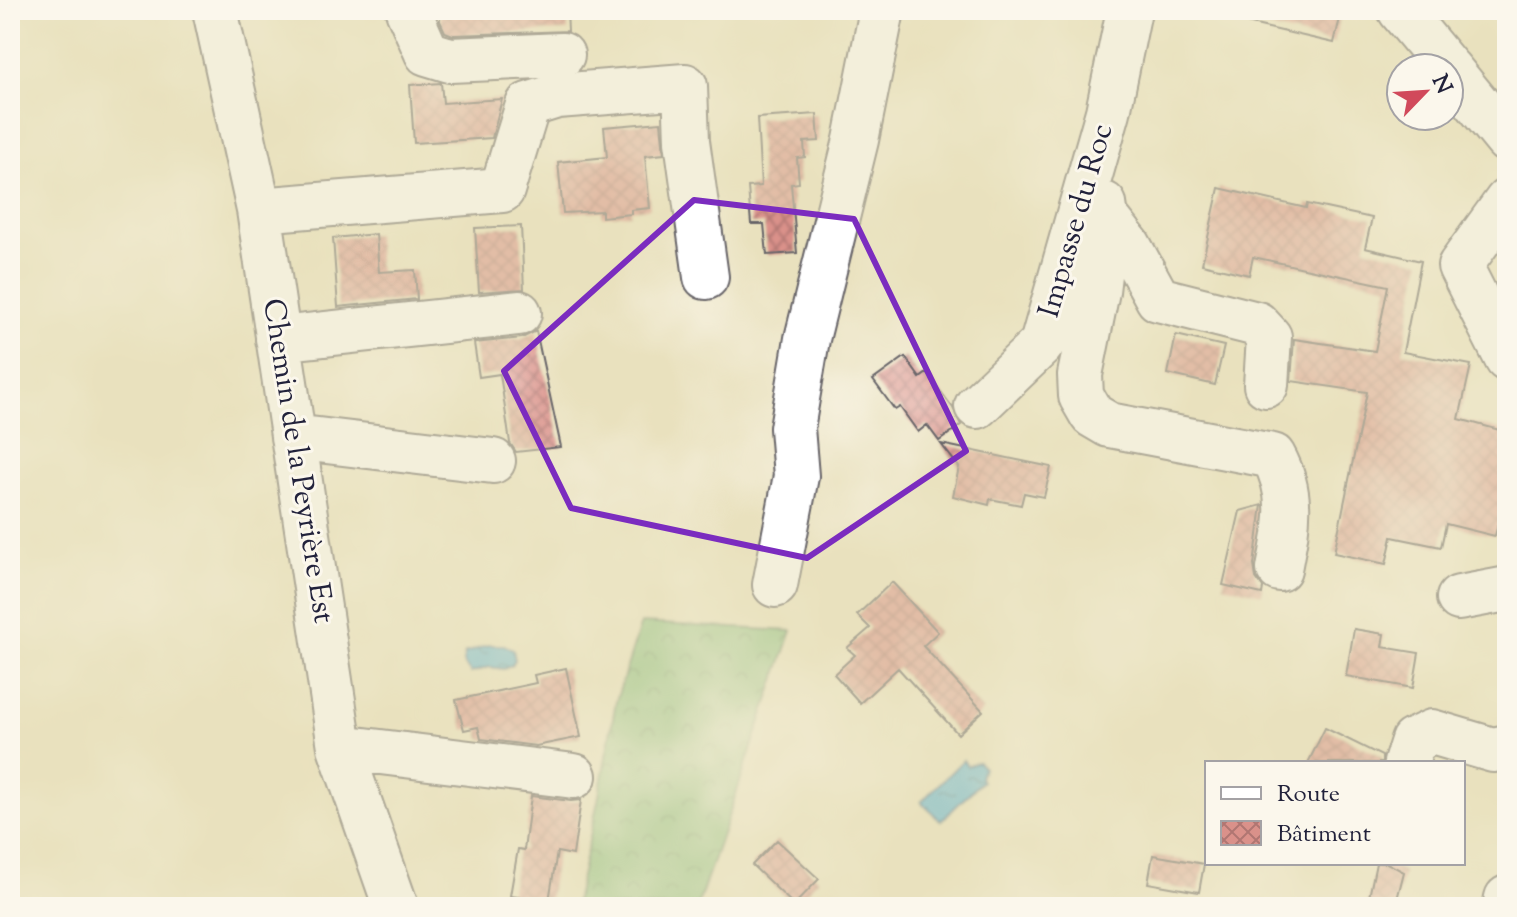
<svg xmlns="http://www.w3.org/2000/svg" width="1517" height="917" font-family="'Sorts Mill Goudy',serif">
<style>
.forest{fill:url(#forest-crowns);stroke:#526f5a;stroke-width:2}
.water{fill:url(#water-ripples);stroke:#3e6a88;stroke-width:2}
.building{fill:url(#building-cross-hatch)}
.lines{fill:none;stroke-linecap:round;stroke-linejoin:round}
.minor-casing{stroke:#686569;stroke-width:48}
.major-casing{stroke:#686569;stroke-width:48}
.minor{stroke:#fff;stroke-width:44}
.major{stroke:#fff;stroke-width:44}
.marked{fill:none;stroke:#7b2cbf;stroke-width:6;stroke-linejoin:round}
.labels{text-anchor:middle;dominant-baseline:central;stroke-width:6;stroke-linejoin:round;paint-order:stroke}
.street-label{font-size:30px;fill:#22223b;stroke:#fbf7ec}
</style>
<defs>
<pattern id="forest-crowns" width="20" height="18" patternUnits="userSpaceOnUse" patternTransform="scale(2)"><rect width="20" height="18" fill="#82bc7a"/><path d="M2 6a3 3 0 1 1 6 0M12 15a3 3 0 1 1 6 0" fill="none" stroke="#6a9865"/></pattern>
<pattern id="water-ripples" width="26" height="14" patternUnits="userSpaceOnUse" patternTransform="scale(2)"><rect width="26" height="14" fill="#59b1d6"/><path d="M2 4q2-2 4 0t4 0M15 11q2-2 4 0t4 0" fill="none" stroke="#4990af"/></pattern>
<pattern id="building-cross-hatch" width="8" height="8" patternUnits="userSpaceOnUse" patternTransform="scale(2)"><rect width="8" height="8" fill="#da918a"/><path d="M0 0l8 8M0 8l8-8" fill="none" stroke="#b07672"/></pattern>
</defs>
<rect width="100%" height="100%" fill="#fbf7ec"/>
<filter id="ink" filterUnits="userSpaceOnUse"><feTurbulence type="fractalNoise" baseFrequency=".0125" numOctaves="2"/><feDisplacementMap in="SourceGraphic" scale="16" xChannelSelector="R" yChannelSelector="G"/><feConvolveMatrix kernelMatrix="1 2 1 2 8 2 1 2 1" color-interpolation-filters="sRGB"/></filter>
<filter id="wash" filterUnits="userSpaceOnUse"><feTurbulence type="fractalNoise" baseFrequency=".006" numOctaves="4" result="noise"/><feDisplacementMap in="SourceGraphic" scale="32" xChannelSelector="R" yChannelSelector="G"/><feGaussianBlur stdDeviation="1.8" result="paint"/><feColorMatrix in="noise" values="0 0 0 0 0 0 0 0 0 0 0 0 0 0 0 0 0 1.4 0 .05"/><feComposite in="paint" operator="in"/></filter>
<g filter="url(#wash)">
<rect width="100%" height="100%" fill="#e9e1be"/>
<path class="forest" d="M641,623L792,631L697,907H574L598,801L616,701Z"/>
<path class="water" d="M489,645H504L513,650L515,660L512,665L504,669L489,667L471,673L463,663L465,653Z
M963,760L967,766L978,762L983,767L980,778L982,781L941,821L921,802Z"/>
<g id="blocks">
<path class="building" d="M440,10H567L568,31L453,35L445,32L440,21Z
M1239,10H1342L1334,43L1238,21Z
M441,83L443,103L502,99L492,138L414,143L410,85Z
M817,114L819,141L804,142L805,157L797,158L799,183L791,184L797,253L767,255L764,224H751L748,187L761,186L757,118Z
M661,122L664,154L645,156L650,208L631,210V214L602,217V211L563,213L558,162L607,157L604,127Z
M1219,188L1306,208L1307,204L1372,218L1365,248L1421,261L1403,352L1471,365L1459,419L1507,432V489L1495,536L1446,524L1441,547L1392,537L1386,564L1334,553L1367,392L1291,381L1294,339L1375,351L1388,286L1253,257L1249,275L1202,264Z
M521,226L524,289L479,292L475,228Z
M376,234L379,272L415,270L417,299L338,307L333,238Z
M536,331L561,447L516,452L510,443L500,374L479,377L474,343L522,338Z
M1176,335L1224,346L1215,385L1168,374Z
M905,357L920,378L927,373L953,408L961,425L939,441L927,425L918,432L900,407L895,410L873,380Z
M941,444L1051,467L1044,497L1024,493L1021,505L990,499L989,505L953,496L959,467Z
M1262,505L1254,565L1256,578L1263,588L1262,594L1223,585L1240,511Z
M892,582L938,632L923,646L983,711L958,734L898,668L860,703L834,674L855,655L847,648L870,628L857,615Z
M1354,629L1384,634L1382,647L1419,653L1413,688L1346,676Z
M566,668L581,737L536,746L481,739L478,727L464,730L456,700L536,683L534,675Z
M1325,728L1382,756V763H1308Z
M531,796L571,801L581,800L573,855L557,852L549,901L510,896L518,849L524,850Z
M777,840L819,879L794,905L752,865Z
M1153,855L1204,864L1199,892L1148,883Z
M1376,863H1387L1404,872L1395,907H1367Z"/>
</g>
</g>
<g filter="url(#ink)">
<use href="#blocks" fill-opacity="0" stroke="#686569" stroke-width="2"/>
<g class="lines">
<g class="minor-casing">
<path id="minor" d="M215,10L259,210L340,747L396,907
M408,10L427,53L450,60L562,55
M1507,201L1460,266L1507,359
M1104,204L1106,217L1129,246L1158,299L1257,324L1269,337L1266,385
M259,210L502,190L528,105L557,96L685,86L687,141L706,277
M1106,217L1097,291L1080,375L1081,396L1092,415L1109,425L1273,456C1295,496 1287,527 1279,569
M278,339L519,313
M977,406L1042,344L1108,112L1129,10
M293,437L493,461
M775,585L796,476L792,428L807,339L856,140L882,10
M1459,598L1507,589
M340,747L574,776
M1406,763L1413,741L1432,732L1493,750L1507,747
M1505,907L1507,898"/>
</g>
<g class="major-casing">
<path id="major" d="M1400,10L1448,68
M1449,69L1507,140"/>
</g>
<use href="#minor" class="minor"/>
<use href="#major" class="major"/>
</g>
</g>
<path d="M0 0H1517V917H0ZM694,200L854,219L966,451L807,558L571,508L504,371Z" fill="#e9e1be" fill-opacity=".55" fill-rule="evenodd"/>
<path class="marked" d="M694,200L854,219L966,451L807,558L571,508L504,371Z"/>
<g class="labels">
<g class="street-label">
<text transform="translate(1077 221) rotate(-74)">Impasse du Roc</text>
<text transform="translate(297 461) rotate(81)">Chemin de la Peyrière Est</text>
</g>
</g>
<rect width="1517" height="917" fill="none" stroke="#fbf7ec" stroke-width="40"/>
<rect x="1205" y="761" width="260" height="104" fill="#fbf7ec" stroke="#a4a2a5" stroke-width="2"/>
<rect x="1221" y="787" width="40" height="12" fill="#ffffff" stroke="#a4a2a5" stroke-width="2"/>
<text x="1277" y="801" font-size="24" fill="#22223b">Route</text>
<rect x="1221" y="821" width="40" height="24" fill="url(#building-cross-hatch)" stroke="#a4a2a5" stroke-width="2"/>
<text x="1277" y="841" font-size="24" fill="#22223b">Bâtiment</text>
<g transform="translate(1425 92) rotate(65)"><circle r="38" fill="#fbf7ec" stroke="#a4a2a5" stroke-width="2"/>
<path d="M0-6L14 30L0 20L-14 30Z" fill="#d1495b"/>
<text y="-12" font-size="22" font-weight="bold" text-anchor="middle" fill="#22223b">N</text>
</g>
</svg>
